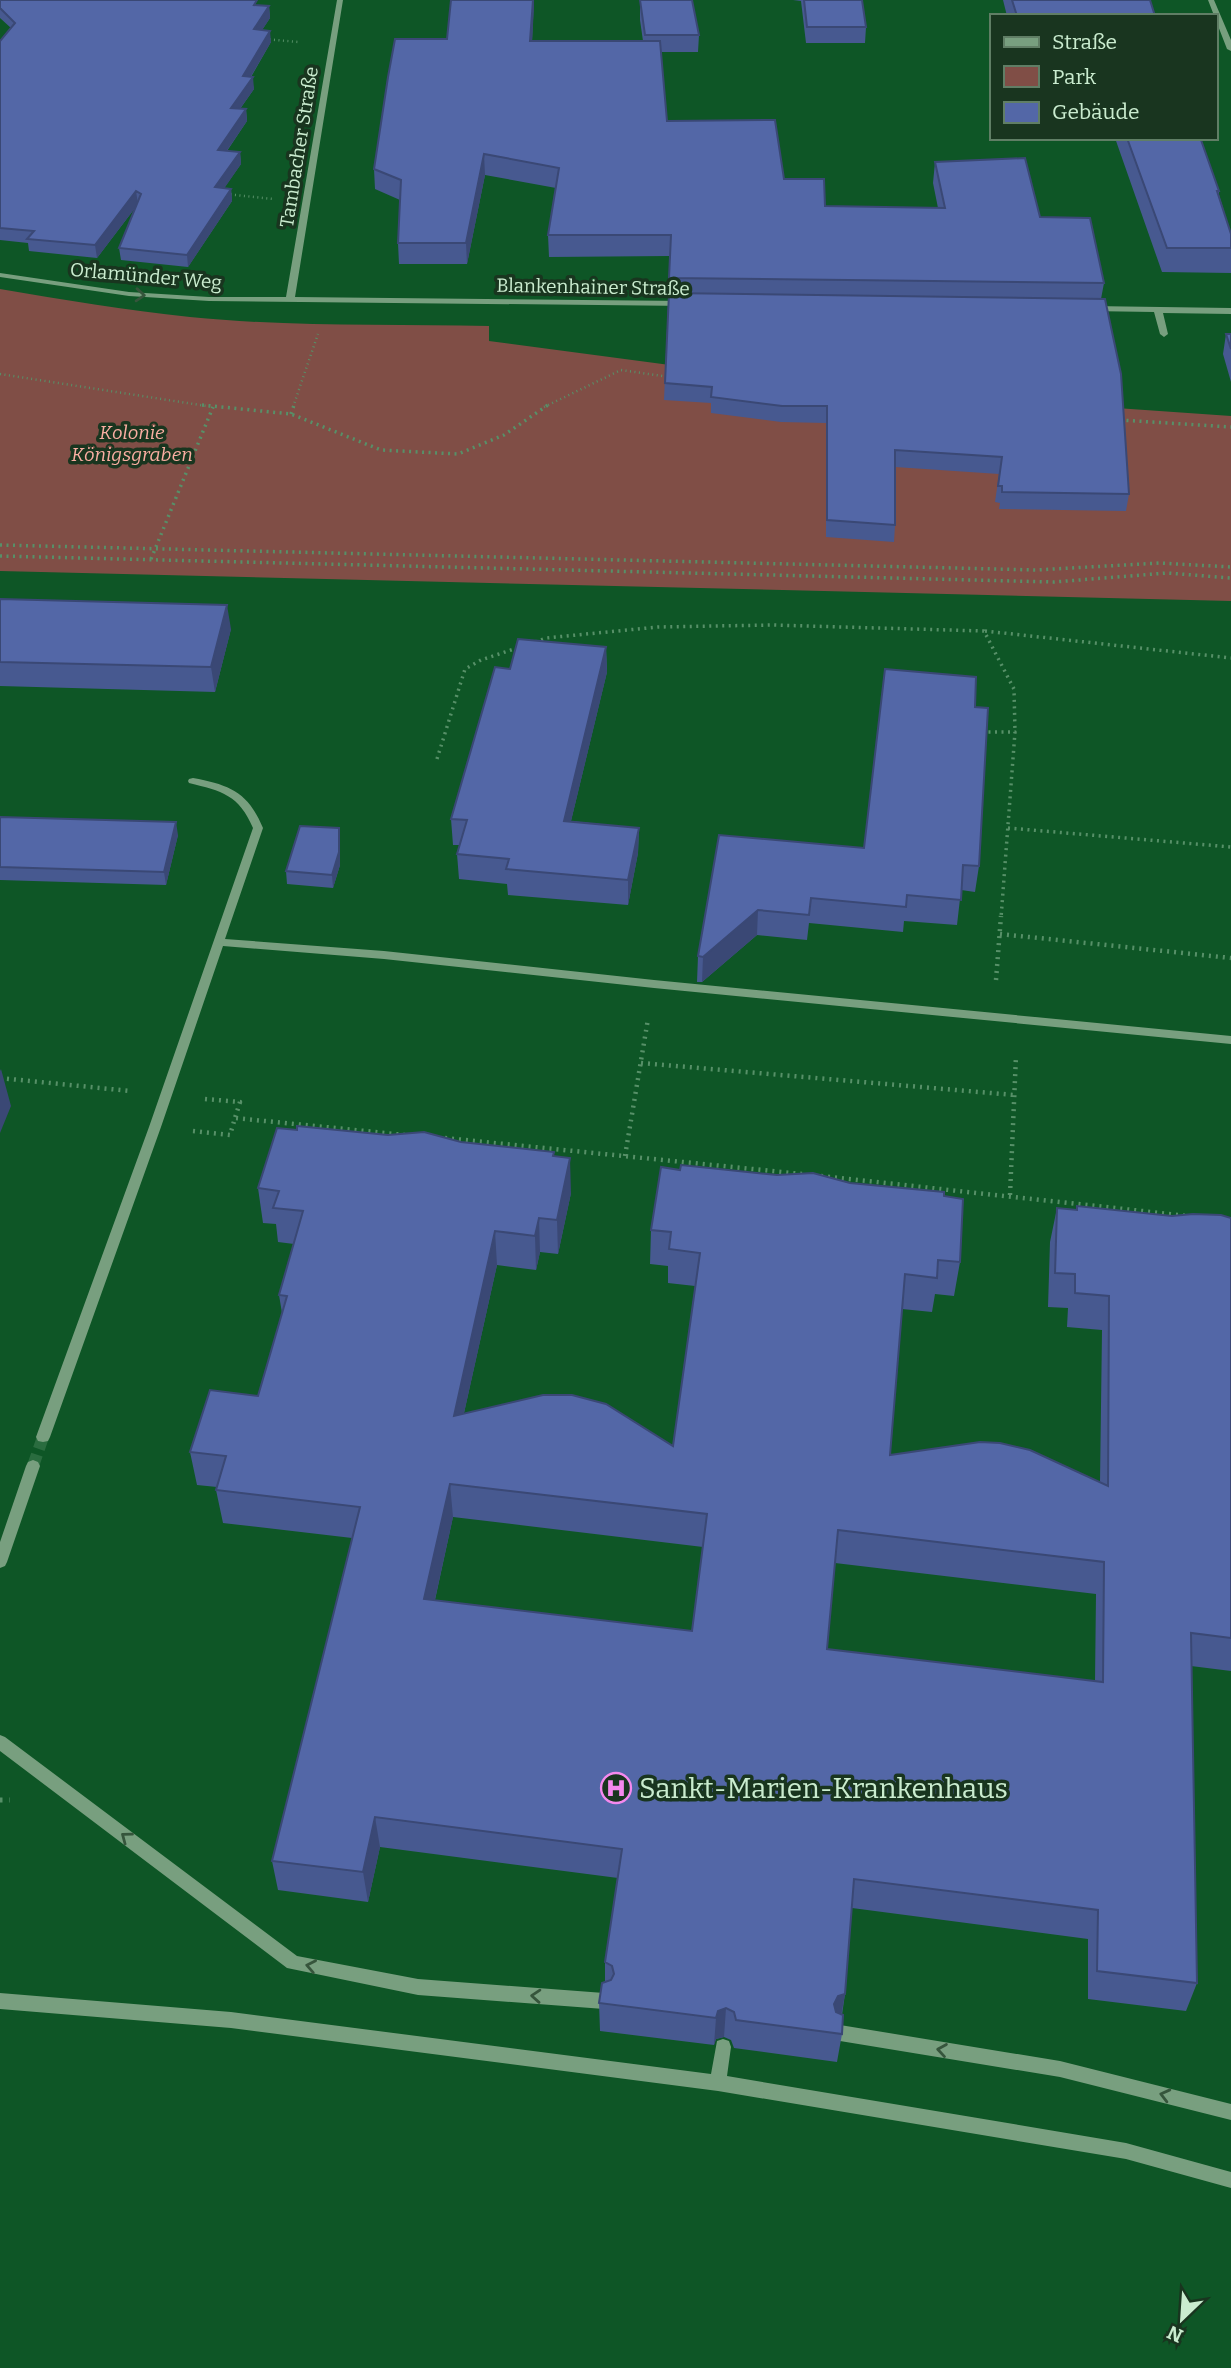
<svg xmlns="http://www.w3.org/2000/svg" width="1231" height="2368" font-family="Bitter,serif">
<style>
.green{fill:#804e46}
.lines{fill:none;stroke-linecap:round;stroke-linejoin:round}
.minor-tunnel{stroke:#2a6c3f;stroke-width:12;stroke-dasharray:12 6;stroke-linecap:butt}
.path-far3{stroke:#579068;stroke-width:2.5;stroke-dasharray:1 3.5;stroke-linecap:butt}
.path-far2{stroke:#579068;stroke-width:3.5;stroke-dasharray:2 4.5;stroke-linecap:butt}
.path-far1{stroke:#579068;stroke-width:4.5;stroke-dasharray:2 5;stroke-linecap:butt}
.path{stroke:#579068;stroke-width:5;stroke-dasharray:2.5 7;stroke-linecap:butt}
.minor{fill:#789f7f;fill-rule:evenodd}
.wall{fill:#475990;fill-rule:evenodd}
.shaded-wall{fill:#3a4875}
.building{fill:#5367a7;stroke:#3a4875;stroke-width:2;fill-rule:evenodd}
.oneway{stroke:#36553c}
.labels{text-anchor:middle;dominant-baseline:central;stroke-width:7;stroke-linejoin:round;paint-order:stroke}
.far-street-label{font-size:19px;fill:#caeccf;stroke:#19351f}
.far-park-label{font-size:19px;font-style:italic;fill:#faaea2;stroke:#19351f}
.near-poi-label{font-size:28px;fill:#caeccf;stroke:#19351f;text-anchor:start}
</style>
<rect width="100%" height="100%" fill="#0e5626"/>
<path class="green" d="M0,289C63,300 126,310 190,317C289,327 390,324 489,326V341L776,379L932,395L1231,416V601L0,571Z"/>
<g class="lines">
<path class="minor-tunnel" d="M33,1466L43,1437"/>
<path class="path-far3" d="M265,39L298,42
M226,194L273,199
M0,374L213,407
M293,407L318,334
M544,407L621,370L669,377"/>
<path class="path-far2" d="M202,405L291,414L381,450L458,454L504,435L548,405
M291,414L294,405
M1120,420L1231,427
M0,545L1037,570L1159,563L1231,567
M0,556L1054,582L1167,573L1231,578
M151,559L213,407
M985,631L1231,658
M535,642L546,638L658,627L772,625L984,631L1014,689L1015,732
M982,732H1015L1001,918
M437,759L465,669L481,660L520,647
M1008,828L1231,847"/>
<path class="path-far1" d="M1000,934L1231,958
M996,980L1001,916
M641,1063L1014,1095
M0,1078L130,1091
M205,1099L240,1102L235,1118
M193,1131L230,1135L235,1118L405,1135
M445,1138L802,1174
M625,1156L648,1019
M821,1176L1188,1216
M1010,1195L1016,1056"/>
<path class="path" d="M0,1800H10"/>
<path class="minor" d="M337,0H343L295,297L685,301L689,304L688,306L209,301L129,296L0,277V273L129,292L209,297H286Z
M1208,0H1214L1231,40V51L1227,49Z
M1091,306L1231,308V314L1163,313L1168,334L1164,337L1160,334L1154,312L1088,311L1087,309Z
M193,778C230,785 248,792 263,828L225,939L384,951L654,980L1231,1036V1044L654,988L384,959L223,946L161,1127L50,1437L48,1441L43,1442L38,1441L36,1437L149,1127L253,828C239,795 222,791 189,783L188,781L189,779Z
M33,1460L38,1462L40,1466L7,1562L5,1566L0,1568V1542L26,1466L28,1462Z
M0,1735L5,1737L297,1956L418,1979L604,1993L610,1996L612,2001L610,2006L604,2009L418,1995L287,1968L0,1751Z
M0,1993L231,2012L711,2074L717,2041L723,2039L729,2041L731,2047L727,2076L1126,2143L1231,2172V2188L1126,2159L718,2091L231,2028L0,2009Z
M840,2025L1060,2061L1231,2104V2120L1060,2077L840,2041L834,2039L832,2033L834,2027Z"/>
</g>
<path class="wall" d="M0,0L269,6L270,18L262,30L271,42L251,77L254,89L240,109H246L247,121L227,151L240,152L241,164L224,188L231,189L232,201L188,267L121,260L119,248L135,208L97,258L29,251L28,243L0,240V41L11,28L0,18Z
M451,0H534L532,41H643L640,20V0L699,35L698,52H661L667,121L784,179L825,206L938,208L933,183L935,162L1040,217L1104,283L1101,299L1129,494L1126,511L999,509L1000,503L995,502L999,474L895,467V525L894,542L826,537V423L781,422L711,413V403L664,400L670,256L549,257L548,235L556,188L485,175L467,264H399L398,243L400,200L375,189L374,169L447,39Z
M793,0H862L866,27L865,43H806L801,1Z
M1003,0H1150L1155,16H1007Z
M1115,138H1193L1219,191V195L1231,234V273L1162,272Z
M1226,334H1231V382L1223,354Z
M0,599L231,629L215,692L0,686Z
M606,647L607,672L571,821L639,828L638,853L628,905L508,895L507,884L459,879L457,854L460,845H453L451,819L510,669Z
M975,707L979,866L975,892L961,890L957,925L904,921L903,932L809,923L807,940L757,935L702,982H697L698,956L719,835L864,848Z
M0,817L178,835L166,885L0,880Z
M339,828L340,842V865L333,888L287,884L286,871Z
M461,1142L554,1156L571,1193L558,1254L540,1252L536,1270L497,1265L464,1413L673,1446L695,1286L668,1283V1266L650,1264L651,1230L680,1170L850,1183L944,1196L960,1262L954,1296L935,1294L932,1312L902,1309L890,1455L1100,1482L1102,1330L1067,1327L1068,1308L1048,1307L1050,1242L1057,1208L1172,1216L1231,1218V1671L1191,1666L1197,1983L1186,2011L1088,1999V1939L852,1908L845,1994L842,2015V2034L837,2062L734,2048L731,2040L724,2037L716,2039L714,2045L600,2031L599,2003L605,1982V1962L618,1878L380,1847L368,1902L278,1890L272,1861L352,1538L223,1523L216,1490L217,1487L197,1485L190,1452L258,1396L282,1313L279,1295L294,1244L278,1242L276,1224L263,1223L258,1188ZM453,1517L703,1547L692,1631L435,1600ZM835,1563L1096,1594L1095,1681L827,1649Z"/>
<path class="shaded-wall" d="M533,0H534V7L531,61L530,41Z
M269,6L270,18L255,41L254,29Z
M270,31L271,42L244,88L243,76Z
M253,77L254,89L232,120L231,108Z
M246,109L247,121L219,162L218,150Z
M240,152L241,164L217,199L215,187Z
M484,154L485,175L467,264L466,243Z
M231,189L232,201L188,267L187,255Z
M136,191L138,204L97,258L95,245Z
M227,605L231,629L215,692L211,667Z
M606,647L607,672L565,846L564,821Z
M176,822L178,835L166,885L164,872Z
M339,828L340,842V865L333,888L332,875Z
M639,828L638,853L628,905V880Z
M758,910L757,935L702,982L703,957Z
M1,1069L11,1106L0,1133V1071Z
M570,1158L571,1193L558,1254L557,1220Z
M539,1218L540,1252L536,1270L535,1236Z
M495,1231L497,1265L456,1449L454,1416Z
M450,1484L453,1517L428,1631L424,1599Z
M375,1817L380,1847L368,1902L363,1872Z
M845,1994L840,2022L833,2025L834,2004L838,1996Z
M726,2008L724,2037L716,2039L714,2045L716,2018L718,2011Z"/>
<path class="building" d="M0,0H257L254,5L269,6L254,29L270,31L243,76L253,77L231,108L246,109L218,150L240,152L215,187L231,189L187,255L119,248L141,194L136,191L95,245L27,239L34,231L0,228V41L15,23L0,8Z
M451,0H533L530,41H660L667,121L775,120L784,179H824L825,206L945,208L935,162L1025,158L1040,217L1090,218L1104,283L669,278L671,235H548L559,168L484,154L466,243H398L401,180L374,169L388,77L395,39H447Z
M640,0H692L699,35H645Z
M804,0H862L866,27H807Z
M1012,0H1150L1155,16H1017Z
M1127,138H1193V140H1201L1219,191H1217L1231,234V248H1167Z
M669,293L1105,299L1121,374L1129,494L1002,492V486H998L1002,457L895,450V525L827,520V406H782L711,397L712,387L665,383Z
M1226,334H1231V349Z
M0,599L227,605L211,667L0,662Z
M518,639L606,647L564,821L639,828L628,880L506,869L509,859L457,854L467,820L451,819L495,667L510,669Z
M885,669L976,677L975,707L988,708L979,866L963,865L961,900L907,895L906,907L811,898L809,915L758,910L703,957L698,956L719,835L864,848Z
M0,817L176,822L164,872L0,867Z
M300,826L339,828V852L332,875L286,871Z
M297,1126L388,1135L424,1132L461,1142L554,1152L553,1156L570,1158L557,1220L539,1218L535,1236L495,1231L454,1416L543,1395H572L606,1404L673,1446L700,1253L669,1249L671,1232L651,1230L661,1167L680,1170L681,1165L777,1175L813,1173L850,1183L944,1192V1196L963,1199L960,1262L938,1260L937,1278L905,1274L890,1455L980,1442L1000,1443L1030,1450L1108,1486L1109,1296L1075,1293V1274L1055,1273L1057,1208L1077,1210V1206L1172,1216L1193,1214L1221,1215L1231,1218V1638L1191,1633L1197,1983L1097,1971L1098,1910L854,1879L845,1994L838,1996L834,2004L836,2012L843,2015L842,2034L736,2020L734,2012L726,2008L718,2011L716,2018L599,2003L602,1983L611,1980L614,1974L612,1966L605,1962L622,1849L375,1817L363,1872L272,1861L360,1507L216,1490L226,1456L190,1452L210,1390L258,1396L287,1296L279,1295L303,1211L273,1208L279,1191L258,1188L277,1128L297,1130ZM450,1484L707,1514L692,1631L424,1599ZM838,1530L1104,1562L1103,1682L827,1649Z"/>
<defs><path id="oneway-chevron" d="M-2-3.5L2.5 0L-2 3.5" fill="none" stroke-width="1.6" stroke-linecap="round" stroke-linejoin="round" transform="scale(1.75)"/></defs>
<g class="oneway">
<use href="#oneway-chevron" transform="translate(140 295) rotate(4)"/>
<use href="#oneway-chevron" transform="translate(126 1837) rotate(-143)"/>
<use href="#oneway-chevron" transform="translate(311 1966) rotate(-169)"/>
<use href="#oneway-chevron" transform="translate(536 1996) rotate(-176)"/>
<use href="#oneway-chevron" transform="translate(942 2050) rotate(-171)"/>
<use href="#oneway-chevron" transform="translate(1165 2095) rotate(-166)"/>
</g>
<defs>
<g id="hospital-ring" transform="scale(1.575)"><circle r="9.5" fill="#19351f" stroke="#f589ee" stroke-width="1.5"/><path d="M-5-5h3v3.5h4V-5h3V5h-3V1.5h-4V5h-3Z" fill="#f589ee"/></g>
</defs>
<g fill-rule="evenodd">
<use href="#hospital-ring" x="616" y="1788"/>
</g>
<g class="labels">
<g class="far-street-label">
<text transform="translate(299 147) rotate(-81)">Tambacher Straße</text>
<text transform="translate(146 276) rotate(5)">Orlamünder Weg</text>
<text transform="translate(593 287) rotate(1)">Blankenhainer Straße</text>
</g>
<g class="far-park-label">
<text x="132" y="432">Kolonie<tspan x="132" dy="22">Königsgraben</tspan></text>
</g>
<g class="near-poi-label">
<text x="639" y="1788">Sankt-Marien-Krankenhaus</text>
</g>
</g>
<rect x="990" y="14" width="228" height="126" fill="#19351f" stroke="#607e65" stroke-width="2"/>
<rect x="1004" y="37" width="35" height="10" fill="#789f7f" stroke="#607e65" stroke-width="2"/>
<text x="1052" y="49" font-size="21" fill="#caeccf">Straße</text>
<rect x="1004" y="66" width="35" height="21" fill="#804e46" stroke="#607e65" stroke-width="2"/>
<text x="1052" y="84" font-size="21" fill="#caeccf">Park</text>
<rect x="1004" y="102" width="35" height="21" fill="#5367a7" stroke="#607e65" stroke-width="2"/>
<text x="1052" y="119" font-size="21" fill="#caeccf">Gebäude</text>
<g transform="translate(1182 2319) rotate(205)" stroke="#19351f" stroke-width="5" paint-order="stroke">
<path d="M0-5L12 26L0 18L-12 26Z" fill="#caeccf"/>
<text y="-10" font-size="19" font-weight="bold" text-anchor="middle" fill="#caeccf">N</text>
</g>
</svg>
